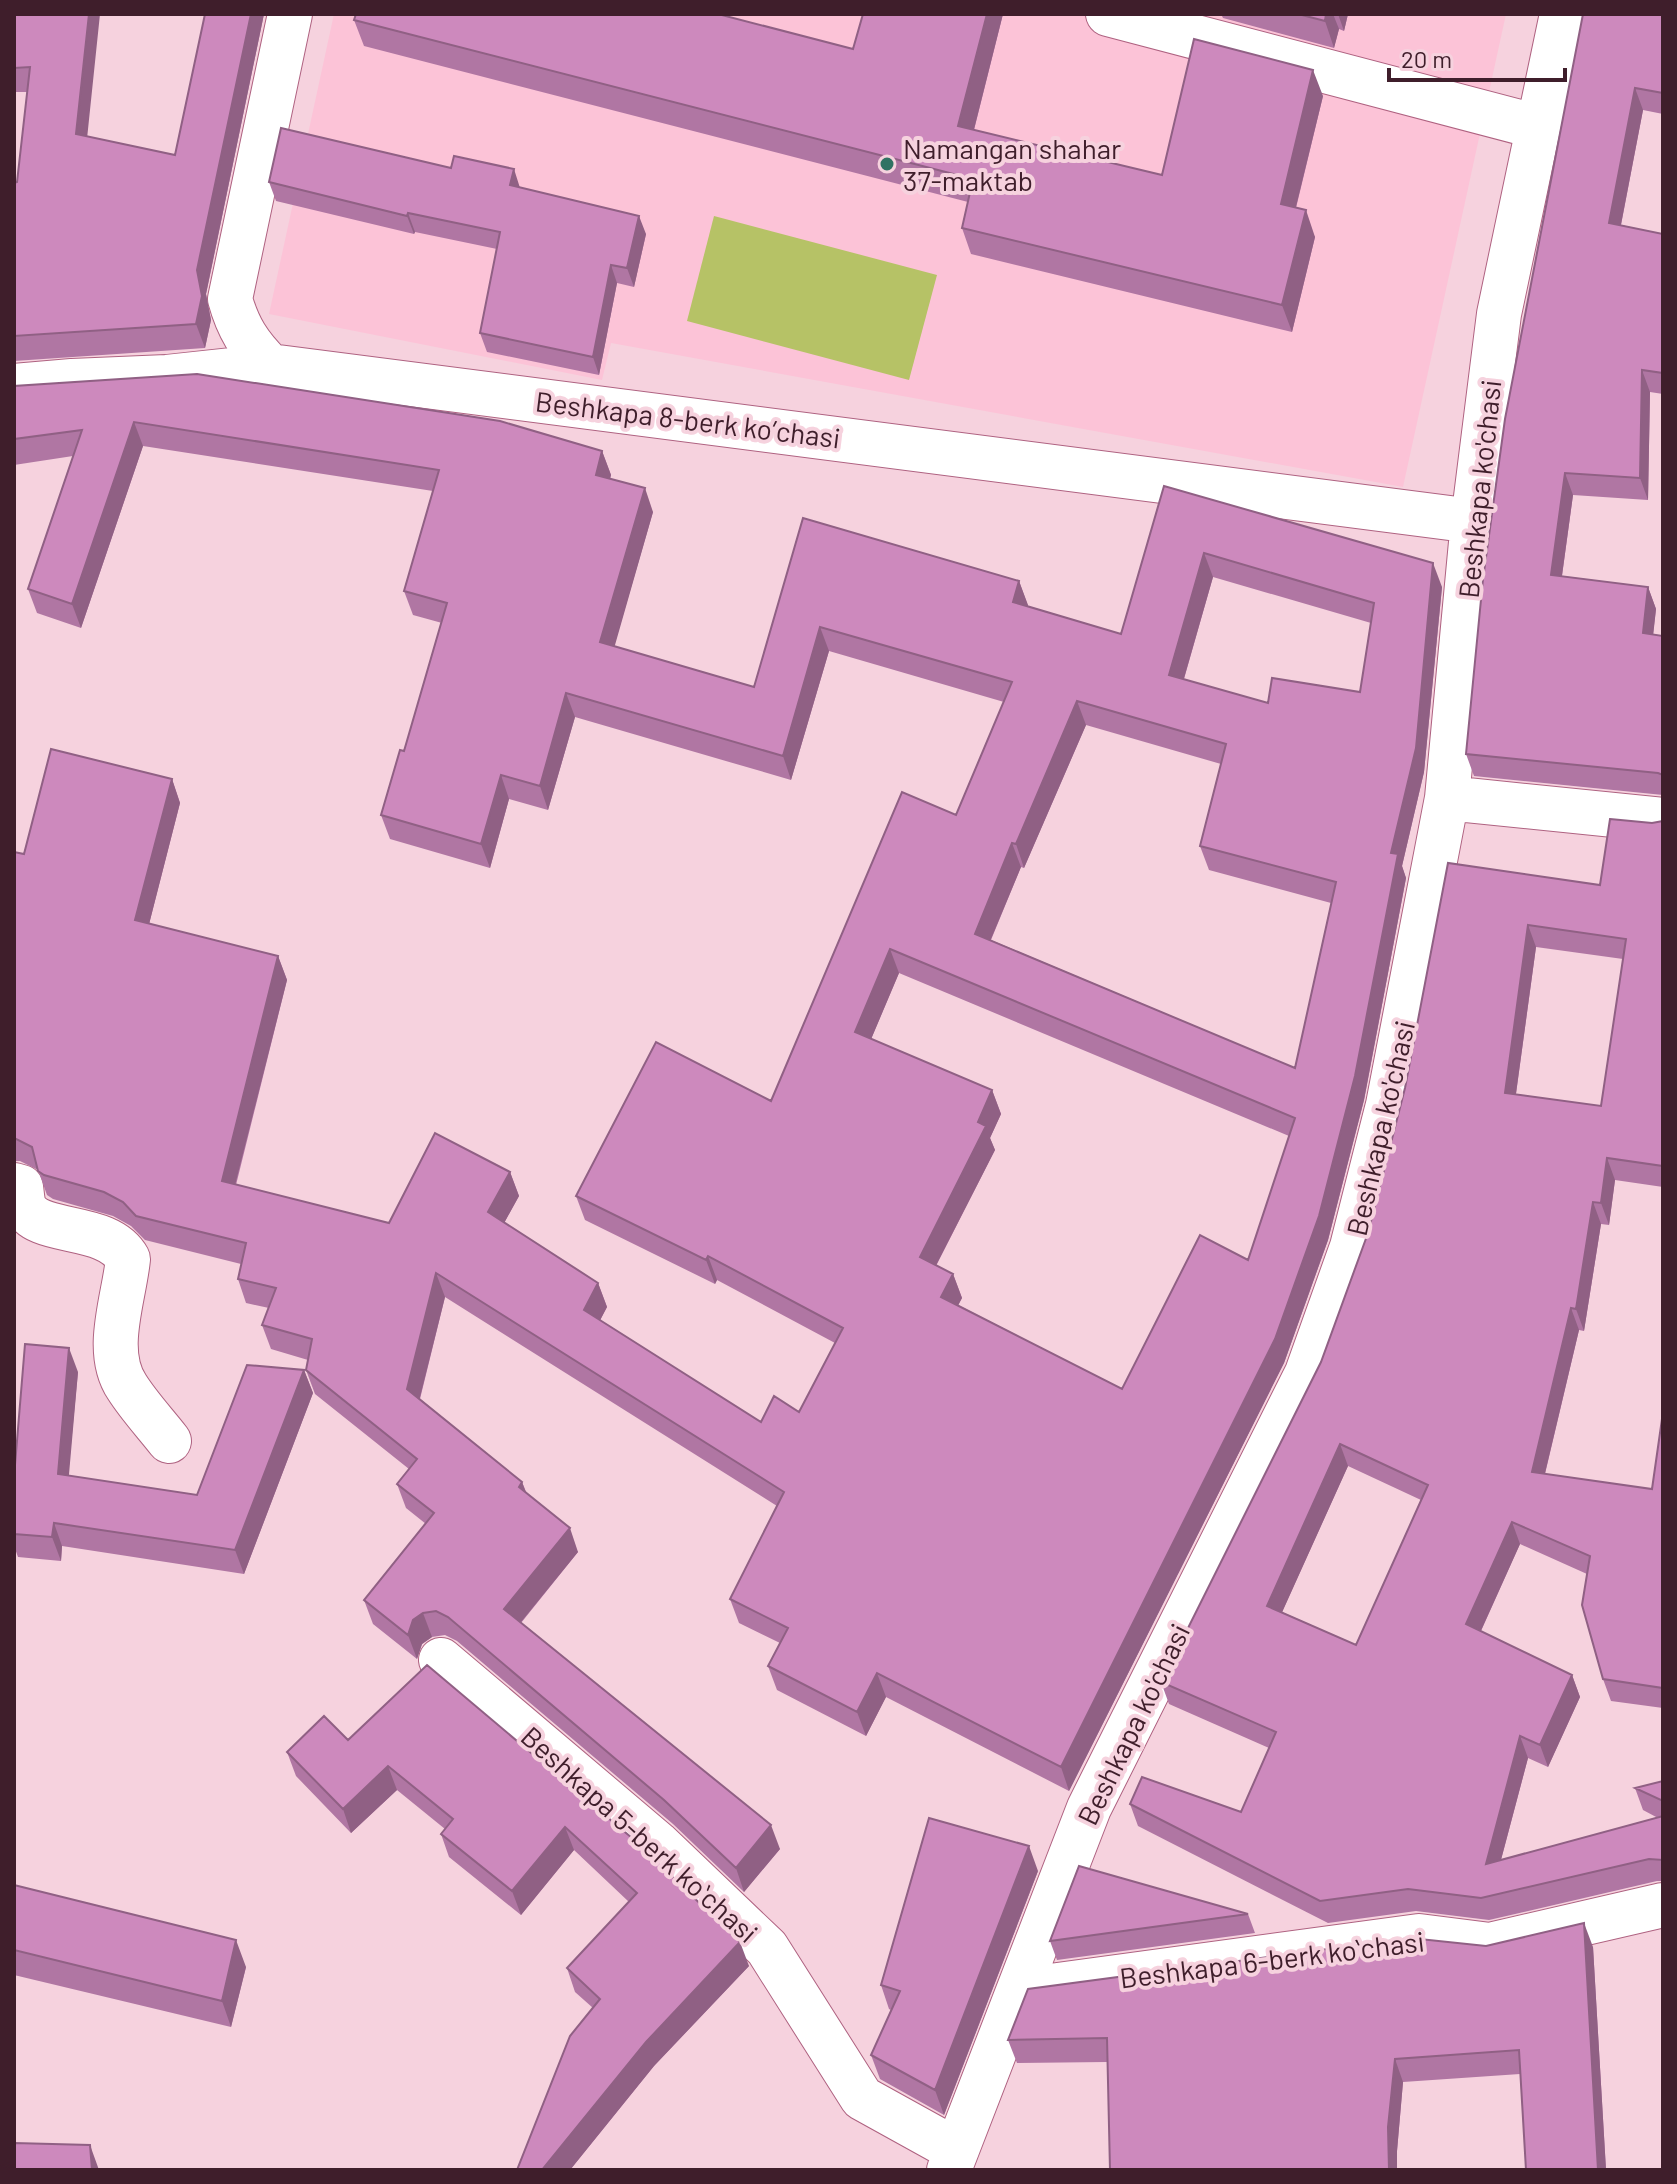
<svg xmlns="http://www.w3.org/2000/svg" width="1677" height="2184" font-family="Barlow,sans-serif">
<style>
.built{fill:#fcc3d7}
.green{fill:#b6c266}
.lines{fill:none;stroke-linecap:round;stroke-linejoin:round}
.minor-casing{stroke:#af6281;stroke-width:46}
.minor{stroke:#fff;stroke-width:44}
.wall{fill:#b076a3;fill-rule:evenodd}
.shaded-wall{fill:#906084}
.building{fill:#cd89bd;stroke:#906084;stroke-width:2;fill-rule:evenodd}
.poi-dot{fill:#307263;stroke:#f6d2de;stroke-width:3}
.labels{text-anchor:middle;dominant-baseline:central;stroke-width:8;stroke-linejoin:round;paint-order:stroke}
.poi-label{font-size:28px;fill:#3f1e2b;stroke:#f6d2de;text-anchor:start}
.street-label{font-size:28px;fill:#3f1e2b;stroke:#f6d2de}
</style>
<rect width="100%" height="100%" fill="#f6d2de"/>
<path class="built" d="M334,14H1506L1403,487L611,343L602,380L269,314Z"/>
<path class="green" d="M714,216L937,275L909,380L687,321Z"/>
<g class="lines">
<g class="minor-casing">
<path id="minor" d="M290,14L230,299C238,328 249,345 270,366L1473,521
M1108,14L1538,127
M14,386L72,381L167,377L270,366
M1447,798L1663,820
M14,1185L21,1187C22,1193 22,1200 24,1206C37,1237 107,1221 128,1259C124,1299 103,1351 127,1387C139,1406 155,1423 169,1441
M441,1660L657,1843L767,1948L862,2098L956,2150
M1021,1990L1419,1936L1490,1945L1663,1905
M949,2170L1089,1808L1307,1373L1352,1247L1388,1105L1447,798L1473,521L1499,314L1562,14"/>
</g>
<use href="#minor" class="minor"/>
</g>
<path class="wall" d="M14,14L87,137L175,155L205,14H264L206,294L211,320L205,348L14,361V183L17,182L28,92H14Z
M1003,14L974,130L1162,175L1323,96L1296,208L1315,237L1292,332L971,254L962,228L968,202L364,46L354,20L853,49Z
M1221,14H1348L1344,31L1339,29L1334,48L1223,18Z
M1663,14V114L1643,110L1621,225L1663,234V394L1650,392L1648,500L1573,495L1562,576L1648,587L1656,609L1653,634L1663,636V795L1474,776L1466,754L1505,419Z
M269,182L520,187L646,234L634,287L617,283L599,375L487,352L480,333L497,249L415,232L414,234L276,201Z
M14,386L602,451L611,475L610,479L653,512L614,646L754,687L803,518L1019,581L1028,606L1121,634L1164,486L1442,587L1424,772L1402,866L1406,878L1364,1100L1328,1240L1284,1363L1069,1791L886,1697L866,1736L777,1690L768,1666L780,1643L739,1623L730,1599L777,1506L445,1297L420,1399L522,1482L527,1494L578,1552L521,1623L780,1849L744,1892L673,1824L457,1641L445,1635L432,1637L422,1644L417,1659L373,1624L364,1600L426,1524L406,1508L397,1484L409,1469L315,1394L306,1370L308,1360L271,1349L262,1325L269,1308L246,1303L238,1279L241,1264L145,1240L131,1226L113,1216L53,1199L47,1195L38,1170L20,1161H14V852L24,854L172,779L180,803L149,924L278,956L287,980L236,1185L389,1223L510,1172L519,1196L504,1223L598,1283L607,1307L600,1320L761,1422L799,1412L835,1343L717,1280L715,1284L585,1220L576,1196L771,1101L956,815L1004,702L829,651L791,780L575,717L548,810L509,799L490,868L390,839L381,815L404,751L442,623L413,615L404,591L433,491L143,446L81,628L37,613L28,589L73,456L14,465ZM1213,577L1371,623L1360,692L1268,703L1184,679ZM1086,725L1221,764L1200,846L1209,870L1331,903L1295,1068L991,940L1021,867L1024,868ZM899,973L1289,1136L1248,1260L1122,1389L958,1305L962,1298L953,1274L936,1266L995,1150L990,1138L1001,1114L992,1090L871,1039Z
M1663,821V1187L1615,1180L1609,1225L1601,1224L1584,1331L1579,1330L1545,1474L1652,1489L1663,1412V1708L1611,1701L1603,1679L1587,1574L1520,1544L1481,1631L1572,1675L1580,1697L1548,1767L1528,1758L1501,1860L1658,1818L1643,1810L1635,1788L1663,1781V1881H1657L1489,1920L1416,1911L1328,1923L1138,1826L1130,1804L1241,1812L1269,1748L1169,1704L1161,1682L1321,1362L1368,1233L1405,1088L1448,863L1600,885L1652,823ZM1536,947L1623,959L1601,1106L1516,1094ZM1348,1466L1421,1500L1356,1645L1282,1612Z
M304,1370L313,1393L244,1574L62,1546L61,1561L18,1557L14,1546V1477L78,1372L68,1476L197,1495Z
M427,1665L749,1966L654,2066L570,2170H517L593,2008L575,1992L567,1968L629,1902L574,1850L521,1915L449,1857L441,1834L445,1829L397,1790L351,1833L296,1776L287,1752L348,1740Z
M1038,1871L944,2115L880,2079L871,2055L891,2010L889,2009L881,1985Z
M14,1885L246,1967L231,2027L14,1975Z
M1248,1914L1255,1933L1057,1960L1050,1941Z
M1486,1946L1593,1947L1606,2170H1526L1520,2074L1403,2082L1397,2151L1107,2062L1017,2063L1008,2040Z"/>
<path class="shaded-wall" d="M89,14H100L85,158L76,134Z
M251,14H264L206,294L211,320L205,348L196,324L197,270Z
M987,14H1003L968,153L958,126Z
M1326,14H1333L1339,29L1334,48L1325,21Z
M1338,14H1348L1344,31Z
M1313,70L1323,96L1290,231L1281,204Z
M1635,88L1643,110L1617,245L1609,223Z
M514,169L520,188L510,185Z
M1306,210L1315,237L1292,332L1282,305Z
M408,213L415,232L414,234L407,216Z
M639,216L646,234L634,287L627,268Z
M611,265L617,283L599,375L593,357Z
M1642,370L1650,392L1648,500L1640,478Z
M134,422L143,446L81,628L72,604Z
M602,451L611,475L604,499L596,475Z
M1565,473L1573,495L1559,597L1551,575Z
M645,488L653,512L609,666L600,642Z
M1204,553L1213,577L1178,699L1169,675Z
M1433,563L1442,587L1424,772L1402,866L1406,878L1364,1100L1328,1240L1284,1363L1069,1791L1061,1767L1395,865L1391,853Z
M1019,581L1028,605L1022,626L1013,602Z
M1648,587L1656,609L1651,655L1643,633Z
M820,627L829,651L791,780L783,756Z
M566,693L575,717L548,810L540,786Z
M1077,701L1086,725L1024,868L1016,844Z
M501,775L509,799L490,868L481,844Z
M172,779L180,803L144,944L135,920Z
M1012,843L1021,867L983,958L975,934Z
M1528,925L1536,947L1513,1115L1505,1093Z
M890,949L899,973L864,1056L855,1032Z
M278,956L287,980L230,1205L222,1181Z
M992,1090L1001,1114L990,1138L995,1150L928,1281L920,1257Z
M1607,1158L1615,1180L1609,1225L1601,1203Z
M510,1172L519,1196L497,1236L488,1212Z
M1593,1202L1601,1224L1584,1331L1576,1309Z
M708,1256L717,1280L715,1284L706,1260Z
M436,1273L445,1297L416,1413L407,1389Z
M953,1274L962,1298L950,1321L941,1297Z
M598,1283L607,1307L593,1334L584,1310Z
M1571,1308L1579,1330L1540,1494L1532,1472Z
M69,1348L78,1372L67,1497L58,1474Z
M304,1370L313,1393L244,1574L235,1550Z
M1340,1444L1348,1466L1275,1628L1267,1606Z
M522,1482L531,1506L519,1487Z
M1512,1522L1520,1544L1474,1646L1466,1624Z
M54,1523L62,1546L61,1561L52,1537Z
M570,1528L578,1552L512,1633L504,1609Z
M423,1613L432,1637L422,1644L417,1659L408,1635L413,1620Z
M877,1673L886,1697L866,1736L857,1712Z
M1572,1675L1580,1697L1548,1767L1540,1745Z
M14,1694L16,1701L14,1735Z
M1520,1736L1528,1758L1494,1886L1486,1864Z
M388,1766L397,1790L351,1833L343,1809Z
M771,1825L780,1849L744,1892L736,1868Z
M565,1827L574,1850L521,1915L512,1891Z
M1029,1846L1038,1871L944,2115L935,2090Z
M1584,1923L1593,1947L1606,2170H1598Z
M236,1940L246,1967L231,2027L222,2001Z
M740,1942L749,1966L654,2066L570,2170H542L646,2042Z
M1395,2059L1403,2082L1397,2151V2170H1389L1388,2127Z
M90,2145L99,2170H92Z"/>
<path class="building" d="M14,14H89L76,134L175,155L205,14H251L197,270L202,296L196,324L14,336V183L17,182L30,67L14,68Z
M356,14H718L853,49L863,14H987L958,126L1162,175L1194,39L1313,70L1281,204L1306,210L1282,305L962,228L973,179L354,20Z
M1298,14H1326L1325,21Z
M1583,14H1663V93L1635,88L1609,223L1663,234V373L1642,370L1640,478L1565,473L1551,575L1648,587L1643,633L1663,636V775L1658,773L1466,754L1483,579L1505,419Z
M281,128L451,168L454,156L514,169L510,185L639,216L627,268L611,265L593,357L480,333L500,232L408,213L407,216L269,182Z
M197,374L500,421L602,451L596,475L645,488L600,642L754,687L803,518L1019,581L1013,602L1121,634L1164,486L1433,563L1416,748L1391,853L1398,854L1355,1076L1319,1216L1275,1339L1061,1767L877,1673L857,1712L768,1666L788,1628L730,1599L784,1492L436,1273L407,1389L522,1482L519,1487L570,1528L504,1609L771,1825L736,1868L664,1800L448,1617L436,1611L423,1613L413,1620L408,1635L364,1600L434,1513L397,1484L417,1459L306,1370L312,1339L262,1325L276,1288L238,1279L246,1243L136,1216L123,1202L104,1192L44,1175L38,1171L32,1147L14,1138V852L24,854L51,749L172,779L135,920L278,956L222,1181L389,1223L435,1133L510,1172L488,1212L598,1283L584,1310L761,1422L774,1396L799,1412L843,1328L708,1256L706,1260L576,1196L656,1042L771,1101L902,792L956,815L1012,682L820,627L783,756L566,693L540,786L501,775L481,844L381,815L400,750L404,751L447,603L404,591L439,470L134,422L72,604L28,589L82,430L14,439V386ZM1204,553L1374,603L1360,692L1272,678L1268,703L1169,675ZM1077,701L1226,744L1200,846L1336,882L1295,1068L975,934L1012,843L1016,844ZM890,949L1295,1118L1248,1260L1200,1235L1122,1389L941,1297L953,1274L920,1257L986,1126L978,1122L992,1090L855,1032Z
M1610,819L1652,823L1663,821V1166L1607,1158L1601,1203L1593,1202L1576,1309L1571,1308L1532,1472L1652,1489L1663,1412V1688L1603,1679L1582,1605L1590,1556L1512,1522L1466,1624L1572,1675L1540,1745L1520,1736L1486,1864L1663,1816V1860L1649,1859L1481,1898L1408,1889L1320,1901L1130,1804L1142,1777L1241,1812L1276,1732L1161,1682L1321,1362L1368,1233L1405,1088L1448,863L1600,885ZM1528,925L1626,939L1601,1106L1505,1093ZM1340,1444L1428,1485L1356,1645L1267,1606Z
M25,1344L69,1348L58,1474L197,1495L247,1365L304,1370L235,1550L54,1523L52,1537L14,1534V1477Z
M427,1665L632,1838L740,1942L646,2042L542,2170H517L570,2036L600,1999L567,1968L637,1893L565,1827L512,1891L441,1834L453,1819L388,1766L343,1809L287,1752L324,1716L348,1740Z
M1663,1781V1801L1635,1788Z
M929,1818L1029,1846L935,2090L871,2055L900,1991L881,1985Z
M1079,1866L1248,1914L1050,1941Z
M14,1885L236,1940L222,2001L14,1950Z
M1584,1923L1598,2170H1526L1519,2050L1395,2059L1388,2127L1389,2170H1110L1107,2038L1008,2040L1028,1989L1410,1938L1486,1946Z
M14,2143L90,2145L92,2170H14Z"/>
<circle class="poi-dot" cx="887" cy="164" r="8"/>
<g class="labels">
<g class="poi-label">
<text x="903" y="148">Namangan shahar<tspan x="903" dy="32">37-maktab</tspan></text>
</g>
<g class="street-label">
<text transform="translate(688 419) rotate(7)">Beshkapa 8-berk koʼchasi</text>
<text transform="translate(1479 489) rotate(-84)">Beshkapa ko'chasi</text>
<text transform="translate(1380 1128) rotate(-77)">Beshkapa ko'chasi</text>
<text transform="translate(1133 1724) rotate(-64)">Beshkapa ko'chasi</text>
<text transform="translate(640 1834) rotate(42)">Beshkapa 5-berk koʻchasi</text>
<text transform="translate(1272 1959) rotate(-7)">Beshkapa 6-berk koʻchasi</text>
</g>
</g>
<rect width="1677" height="2184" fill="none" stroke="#3f1e2b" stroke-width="32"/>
<path d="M1389 68v12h176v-12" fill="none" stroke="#3f1e2b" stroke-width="4"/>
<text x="1401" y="68" font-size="24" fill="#3f1e2b" stroke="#f6d2de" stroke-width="6" paint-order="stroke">20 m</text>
</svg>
